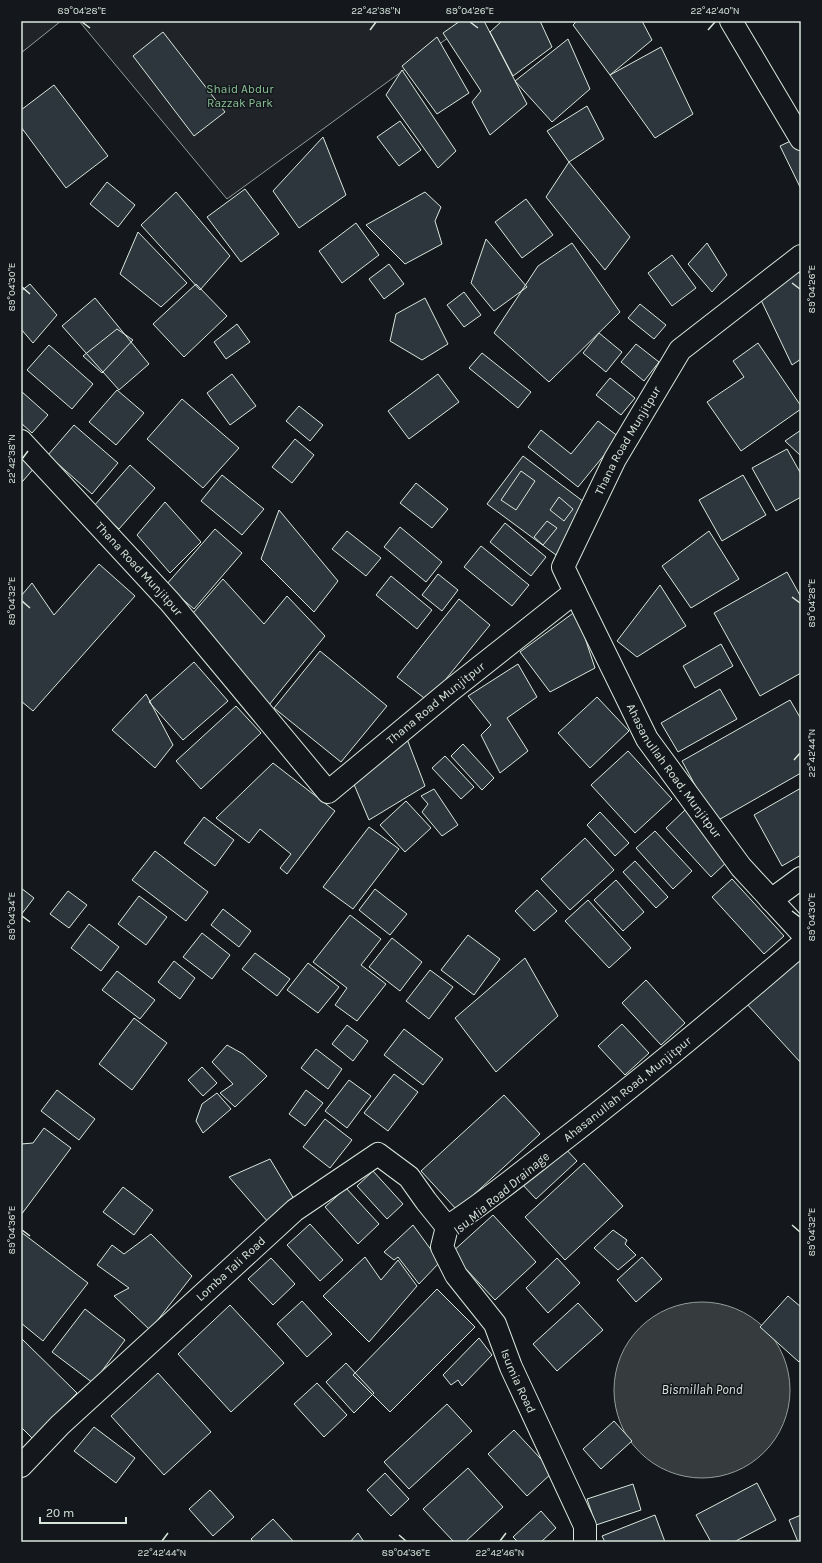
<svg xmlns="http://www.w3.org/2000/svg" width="822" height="1563" font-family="Karla,sans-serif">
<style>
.green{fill:#202428;stroke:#939e99}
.water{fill:#363b3e;stroke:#939e99}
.building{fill:#2c363c;stroke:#d8e6dc}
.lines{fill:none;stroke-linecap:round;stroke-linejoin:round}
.minor-casing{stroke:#d8e6dc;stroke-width:24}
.major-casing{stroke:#d8e6dc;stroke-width:24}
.minor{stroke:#14181c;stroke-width:22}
.major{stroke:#14181c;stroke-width:22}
.ticks{fill:none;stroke:#d8e6dc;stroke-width:1.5}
.labels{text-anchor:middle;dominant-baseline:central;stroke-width:3;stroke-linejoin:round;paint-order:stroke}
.park-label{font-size:12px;fill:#8ac095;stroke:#14181c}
.street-label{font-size:12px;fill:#d8e6dc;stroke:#14181c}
.water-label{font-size:13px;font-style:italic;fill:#d8e6dc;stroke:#14181c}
.neatline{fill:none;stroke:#d8e6dc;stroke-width:1.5}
.ticks-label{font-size:10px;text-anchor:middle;fill:#d8e6dc}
</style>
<rect width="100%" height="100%" fill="#14181c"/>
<path class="green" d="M21,21H61L21,53Z
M79,21H471L227,199Z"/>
<path class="water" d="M614 1390a88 88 0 1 1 176 0a88 88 0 1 1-176 0Z"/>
<path class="building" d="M460,21H484L527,104L490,135L472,102L481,91L443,33Z
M502,21H540L552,47L513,76L490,32Z
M577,21H642L652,40L610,75L573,25Z
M163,32L225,112L194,136L133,56Z
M437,37L469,93L437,114L402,66Z
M568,39L590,89L552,122L515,81Z
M661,47L693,114L655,138L610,75Z
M402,70L456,151L438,168L386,95Z
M54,85L108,156L66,188L21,127V110Z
M587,106L604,139L569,162L547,131Z
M400,121L421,150L399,166L377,137Z
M323,137L346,195L299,228L273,191Z
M797,138L801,146V189L780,146Z
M569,162L630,237L605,270L546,197Z
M107,182L135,205L118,227L90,204Z
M245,189L279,234L241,262L207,217Z
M176,192L230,256L200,290L141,225Z
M425,192L441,207L435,221L442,244L405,264L366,225Z
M526,199L553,235L522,258L495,222Z
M356,223L379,255L342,283L319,251Z
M138,232L187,283L161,307L120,274Z
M486,239L527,287L494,311L471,283Z
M572,243L620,312L549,382L494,333L538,266Z
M707,243L727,275L712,292L688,264Z
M672,255L696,288L672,306L648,273Z
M389,264L404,284L384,299L369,279Z
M793,264L801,275V359L792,365L761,300Z
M30,284L57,315L33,343L21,329V291Z
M196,284L227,316L184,357L153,324Z
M464,292L481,315L464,327L447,305Z
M95,298L149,364L119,390L62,326Z
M425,298L448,344L422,360L390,341L396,314Z
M640,304L666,325L654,339L628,318Z
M237,324L250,342L226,359L214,342Z
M117,329L133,340L102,373L83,356Z
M599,333L622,352L606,372L583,353Z
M758,343L801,406V409L741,451L707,402L744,377L733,361Z
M636,344L659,362L644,381L621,362Z
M49,345L93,384L72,409L27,370Z
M482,353L531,392L518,408L469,368Z
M232,374L256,406L230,425L207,393Z
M438,374L459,402L409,439L388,411Z
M610,378L635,398L621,415L596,395Z
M117,390L144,413L116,445L89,422Z
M21,391L48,415L32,433L21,423Z
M182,399L239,448L203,488L147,439Z
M299,406L323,425L310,441L286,421Z
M598,421L619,437L578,487L528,447L541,430L571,454Z
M74,425L118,463L92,494L48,455Z
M801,430V456L785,441Z
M295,439L314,455L292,483L272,467Z
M787,449L801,474V497L776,511L752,468Z
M21,452L36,466L22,482L21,480Z
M523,456L592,508L556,555L487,504Z
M130,465L155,488L119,529L93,507Z
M521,471L535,481L516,510L501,500Z
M222,475L264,509L242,535L201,501Z
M743,475L766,515L722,541L699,500Z
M416,483L448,509L432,528L400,503Z
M559,497L573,509L564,521L550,510Z
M165,502L201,542L170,573L137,535Z
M279,510L338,581L314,612L261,559Z
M547,521L557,528L543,545L534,537Z
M505,523L546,557L531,576L490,542Z
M400,527L442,562L426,582L384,547Z
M215,529L242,553L194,609L166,585Z
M347,531L381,558L366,576L332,549Z
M709,531L739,579L691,608L662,566Z
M481,546L529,585L512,606L464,567Z
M99,564L135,596L33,711L21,701V596L32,583L54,615Z
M787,572L801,597V673L760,696L714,613Z
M438,574L458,590L442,611L422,595Z
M391,576L432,610L417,629L376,595Z
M223,579L264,624L287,596L325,636L269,705L193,613Z
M660,585L686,626L637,657L617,641Z
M459,599L490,625L428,701L397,677Z
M576,611L595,668L550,692L520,652Z
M721,644L733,666L695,688L683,666Z
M320,651L387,706L341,762L274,708Z
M194,662L228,701L183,740L149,702Z
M518,664L537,697L507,718L528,751L500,773L481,735L491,725L468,696Z
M720,689L737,719L678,752L661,723Z
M146,694L173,745L155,768L112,730Z
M597,697L629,731L590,768L558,733Z
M790,700L801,719V773L715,822L682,761Z
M236,706L261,733L201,789L176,761Z
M407,739L425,786L369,820L353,782Z
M463,744L494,778L482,790L451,756Z
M628,751L672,799L635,833L591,785Z
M445,756L474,787L461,799L432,768Z
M273,763L335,811L287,874L280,868L291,854L260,829L249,843L216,818Z
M801,788V855L782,866L754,815Z
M434,789L458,825L442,836L422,812L428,804L421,796Z
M406,801L431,828L405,852L380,825Z
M685,810L730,859L711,877L666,828Z
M600,812L629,843L615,856L587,825Z
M204,817L234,840L215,866L184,843Z
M369,827L399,849L353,909L323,887Z
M655,831L692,871L673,889L636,848Z
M585,838L614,870L570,910L541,879Z
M155,851L208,892L186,921L132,880Z
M635,861L668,897L656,908L623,872Z
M732,879L784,936L764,954L712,897Z
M616,880L644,912L623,931L594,900Z
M21,888L34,898L21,915Z
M375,889L407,914L390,935L359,910Z
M537,890L557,911L534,931L515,911Z
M68,891L87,905L69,928L50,914Z
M139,896L167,917L146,945L118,924Z
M588,900L631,948L609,968L565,921Z
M223,909L251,931L239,947L211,925Z
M350,915L381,939L361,965L386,984L357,1021L335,1005L347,988L313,962Z
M89,924L119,947L101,971L71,948Z
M202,933L230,955L212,979L183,957Z
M468,935L500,959L474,995L441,970Z
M392,938L422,962L400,991L369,967Z
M255,953L290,979L277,996L242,969Z
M801,953V1063L746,1003Z
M525,958L558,1016L496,1072L455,1018Z
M174,961L195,978L180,999L158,982Z
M308,963L339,987L318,1013L287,990Z
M430,970L453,987L429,1019L406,1001Z
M117,971L155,1000L140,1019L102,990Z
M646,980L685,1023L661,1045L622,1003Z
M134,1018L167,1043L132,1090L99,1064Z
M622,1024L649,1053L625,1075L598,1046Z
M347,1025L368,1041L353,1061L332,1044Z
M404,1029L443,1059L423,1085L384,1055Z
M227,1045L243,1054L267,1076L262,1081L235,1107L220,1093L233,1084L212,1062Z
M316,1049L342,1069L328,1089L301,1068Z
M202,1067L217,1083L203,1096L188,1080Z
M394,1074L418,1092L388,1131L364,1113Z
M349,1080L371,1096L347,1128L325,1111Z
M57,1090L95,1119L79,1140L41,1111Z
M306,1090L323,1103L305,1126L289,1114Z
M217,1093L231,1109L203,1133L196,1121L202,1104Z
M504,1095L540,1134L457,1210L421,1171Z
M325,1119L352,1140L330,1168L303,1147Z
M44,1128L71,1148L21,1215V1144L33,1143Z
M562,1145L577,1161L536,1199L521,1183Z
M270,1159L297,1204L268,1222L229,1177Z
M584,1163L623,1206L565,1260L525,1217Z
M373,1171L403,1204L387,1219L357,1186Z
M123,1187L153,1210L134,1235L103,1212Z
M346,1188L379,1224L358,1244L325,1207Z
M493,1215L536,1262L495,1300L451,1253Z
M310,1224L343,1260L320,1281L287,1245Z
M413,1225L440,1262L419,1284L398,1257L394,1260L384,1252Z
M613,1230L627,1240L625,1244L636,1255L618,1270L594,1248Z
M21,1232L88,1283L43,1341L21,1323Z
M151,1234L192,1276L150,1330L114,1296L129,1288L97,1265L112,1245L124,1254Z
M365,1257L381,1280L398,1260L417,1286L369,1342L323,1296Z
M642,1257L662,1279L636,1302L617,1280Z
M271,1258L295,1284L273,1305L248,1279Z
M557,1258L580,1283L548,1313L526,1288Z
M437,1289L475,1327L390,1412L353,1375Z
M788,1296L801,1307V1359L799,1362L760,1327Z
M302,1301L332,1334L307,1357L277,1324Z
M578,1303L603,1330L557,1371L533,1344Z
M230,1305L284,1363L231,1412L178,1354Z
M85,1309L125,1340L93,1383L52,1352Z
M21,1338L77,1393L32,1438L21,1427Z
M479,1338L492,1355L462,1386L458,1380L451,1385L443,1375Z
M346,1363L374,1393L354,1413L326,1382Z
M158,1373L211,1432L164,1475L111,1416Z
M317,1383L347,1415L324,1437L294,1404Z
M447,1404L472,1431L409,1489L384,1462Z
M614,1421L632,1441L601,1469L583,1449Z
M94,1427L135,1458L116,1483L74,1451Z
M514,1430L553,1472L527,1496L488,1454Z
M468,1468L503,1507L465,1542H454L423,1509Z
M385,1473L409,1499L391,1516L367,1490Z
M757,1483L776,1520L734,1542H711L696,1515Z
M633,1484L641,1510L596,1525L587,1499Z
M210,1490L234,1517L213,1536L189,1509Z
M541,1511L556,1528L541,1542H518L513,1537Z
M655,1515L665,1542H605L602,1536Z
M801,1515V1542H798L789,1520Z
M273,1519L294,1542H254L251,1539Z
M358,1533L364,1542H350Z"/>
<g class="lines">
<g class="minor-casing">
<g id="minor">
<path id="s1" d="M21,441L170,602L328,792L451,690L575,592L563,567L615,459L680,350L801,256"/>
<path id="s2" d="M575,592L647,739L741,867L801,932"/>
<path d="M771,900L801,878"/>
<path id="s3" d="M447,1227C489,1200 527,1168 566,1138C646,1076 724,1011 801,945"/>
<path id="s4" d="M447,1227L442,1247L456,1275L495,1324L511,1367L585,1526V1542"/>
<path id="s5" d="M21,1466L60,1425L295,1210L378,1154L409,1177L426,1201L447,1227"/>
</g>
</g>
<g class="major-casing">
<path id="major" d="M731,21L801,139"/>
</g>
<use href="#minor" class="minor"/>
<use href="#major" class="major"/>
</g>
<path class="ticks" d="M82,22L90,28M470,22L478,28M370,30L376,22M708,30L715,22M792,283L800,289M22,287L30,294M22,459L28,451M792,597L800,603M22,601L30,608M794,760L800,753M792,911L800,917M22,916L30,922M792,1225L800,1232M22,1230L30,1236M399,1535L406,1541M162,1541L168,1533M500,1541L506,1533"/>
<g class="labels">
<g class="park-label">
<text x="240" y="89">Shaid Abdur<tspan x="240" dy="14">Razzak Park</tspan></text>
</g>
<g class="street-label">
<text stroke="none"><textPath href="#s1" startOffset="954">Thana Road Munjitpur</textPath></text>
<text stroke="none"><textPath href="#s1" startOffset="174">Thana Road Munjitpur</textPath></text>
<text stroke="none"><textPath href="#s1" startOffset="606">Thana Road Munjitpur</textPath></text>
<text stroke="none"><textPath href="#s2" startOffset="205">Ahasanullah Road, Munjitpur</textPath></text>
<text stroke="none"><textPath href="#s3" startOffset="227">Ahasanullah Road, Munjitpur</textPath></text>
<text stroke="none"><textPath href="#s5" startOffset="288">Lomba Tali Road</textPath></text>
<text stroke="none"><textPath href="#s4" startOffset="176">Isumia Road</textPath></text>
</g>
<g class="water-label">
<text transform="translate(501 1193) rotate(-40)">Isu Mia Road Drainage</text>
<text x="702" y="1389">Bismillah Pond</text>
</g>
</g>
<rect width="822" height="1563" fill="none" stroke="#14181c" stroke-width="44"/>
<path d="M40 1517v6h86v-6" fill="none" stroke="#d8e6dc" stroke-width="2"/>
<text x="46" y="1517" font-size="12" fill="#d8e6dc" stroke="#14181c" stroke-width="3" paint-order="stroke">20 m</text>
<rect x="22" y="22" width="778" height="1519" class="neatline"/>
<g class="ticks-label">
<text x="82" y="14">89°04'28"E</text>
<text x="376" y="14">22°42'38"N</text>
<text x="470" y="14">89°04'26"E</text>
<text x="715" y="14">22°42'40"N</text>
<text transform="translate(11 287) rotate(-90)" y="4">89°04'30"E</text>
<text transform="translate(811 289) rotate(-90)" y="4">89°04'26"E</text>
<text transform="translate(11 459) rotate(-90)" y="4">22°42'38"N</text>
<text transform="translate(11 601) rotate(-90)" y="4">89°04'32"E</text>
<text transform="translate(811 603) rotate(-90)" y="4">89°04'28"E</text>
<text transform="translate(811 753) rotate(-90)" y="4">22°42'44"N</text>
<text transform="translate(11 916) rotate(-90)" y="4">89°04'34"E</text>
<text transform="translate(811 917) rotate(-90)" y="4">89°04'30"E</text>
<text transform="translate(11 1230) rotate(-90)" y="4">89°04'36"E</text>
<text transform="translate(811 1232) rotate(-90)" y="4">89°04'32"E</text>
<text x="162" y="1556">22°42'44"N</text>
<text x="406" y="1556">89°04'36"E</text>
<text x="500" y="1556">22°42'46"N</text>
</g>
</svg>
